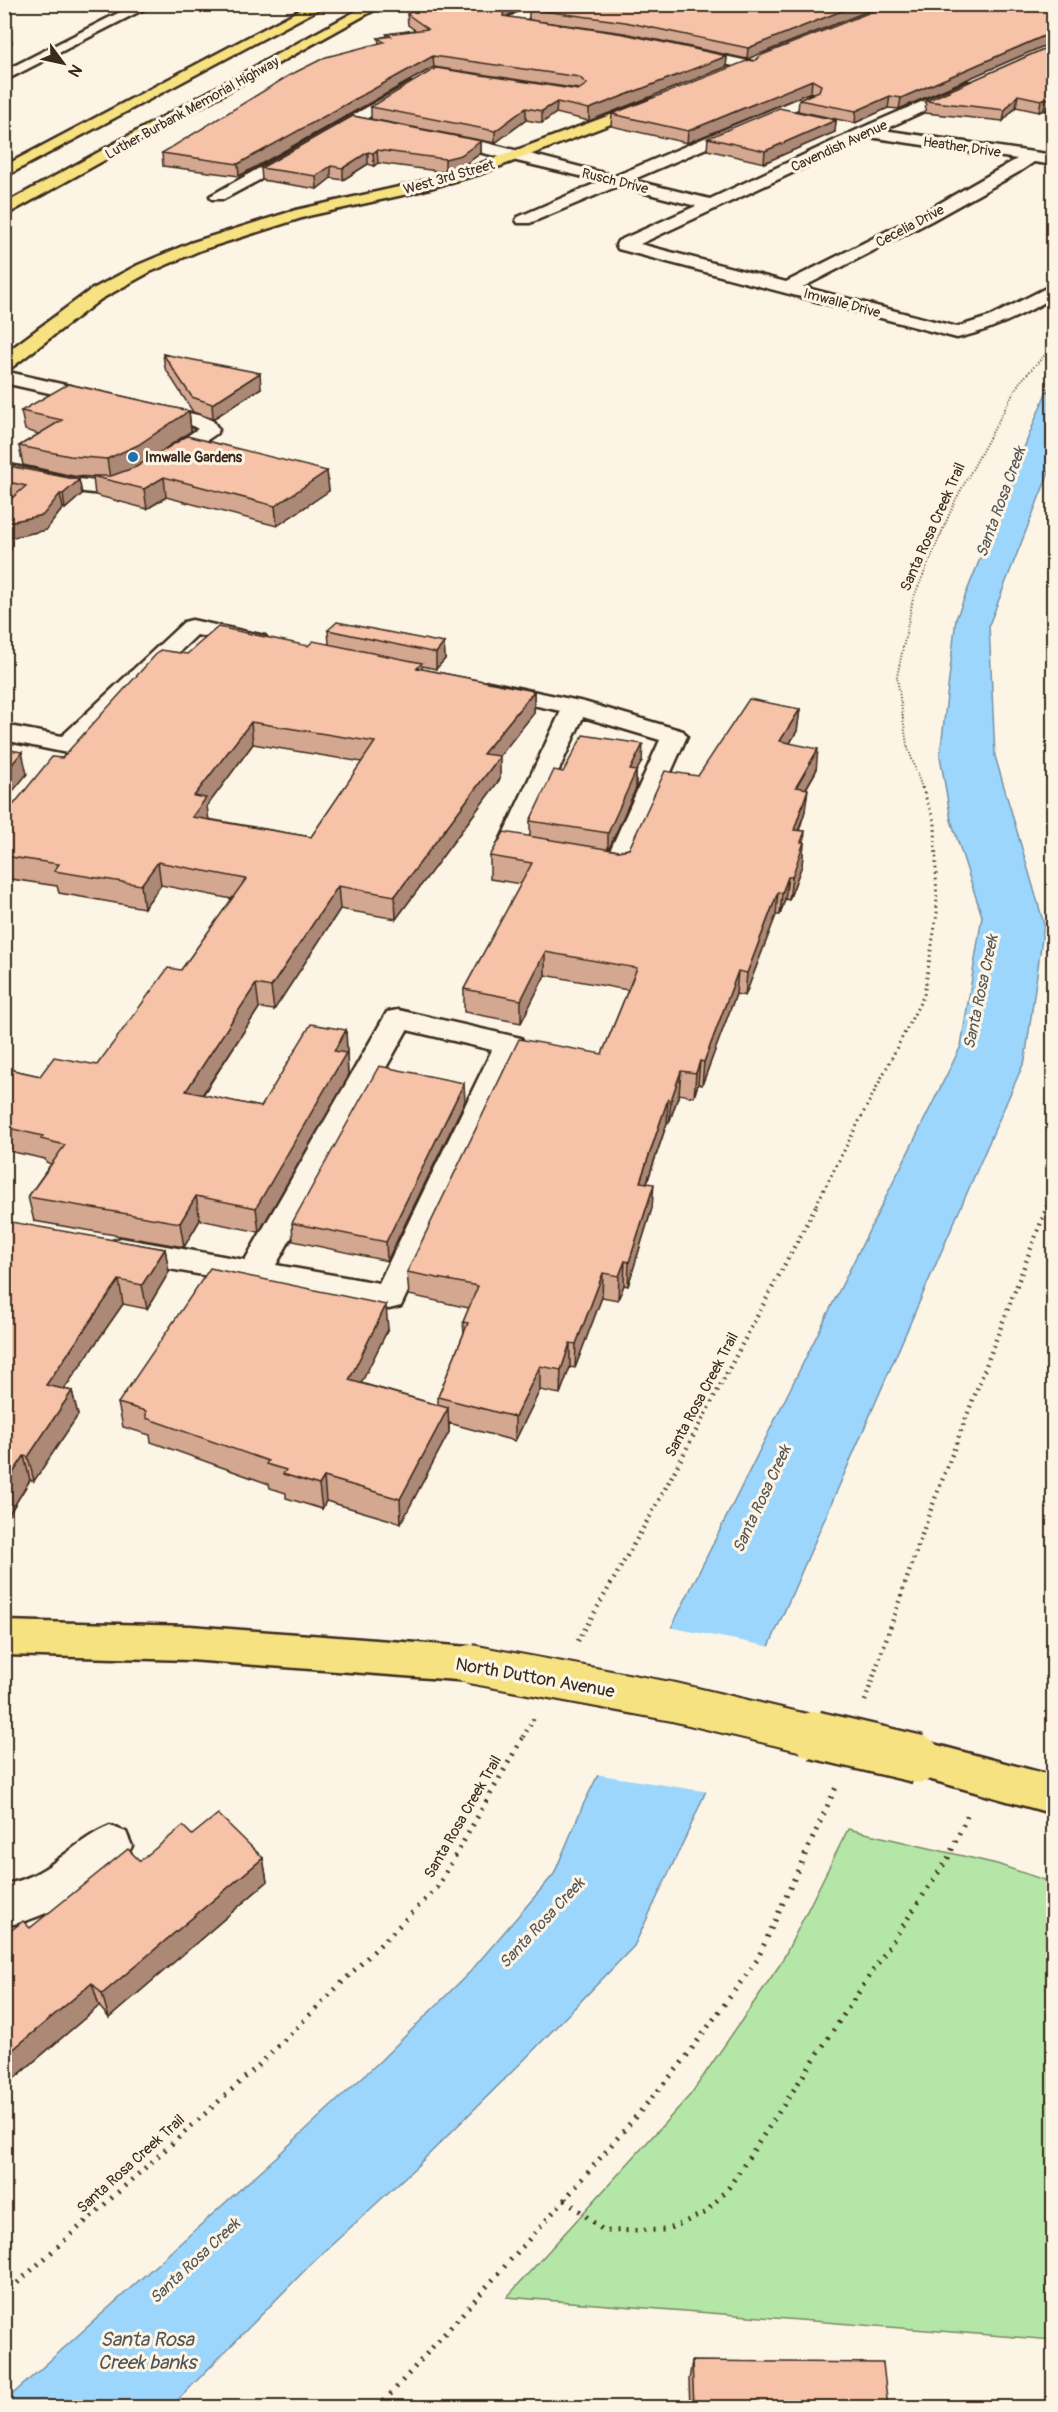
<svg xmlns="http://www.w3.org/2000/svg" width="1058" height="2412" font-family="Pangolin,sans-serif">
<style>
.green{fill:#b4e7a7;stroke:#788862;stroke-width:1.5}
.water{fill:#9dd6fd;stroke:#7691a4;stroke-width:1.5}
.pier{fill:#fcf5e5}
.lines{fill:none;stroke-linecap:round;stroke-linejoin:round}
.minor-casing{stroke:#3b2a1e;stroke-width:5}
.major-casing{stroke:#3b2a1e;stroke-width:5}
.highway-casing{stroke:#3b2a1e;stroke-width:5}
.path-far4{stroke:#3b2a1e;stroke-width:1.5;stroke-dasharray:1 2;stroke-linecap:butt}
.path-far3{stroke:#3b2a1e;stroke-width:2;stroke-dasharray:1 2;stroke-linecap:butt}
.path-far2{stroke:#3b2a1e;stroke-width:3;stroke-dasharray:1.5 4;stroke-linecap:butt}
.path-far1{stroke:#3b2a1e;stroke-width:4.5;stroke-dasharray:1.5 5;stroke-linecap:butt}
.path{stroke:#3b2a1e;stroke-width:5;stroke-dasharray:2 7;stroke-linecap:butt}
.minor{fill:#fcf5e5;fill-rule:evenodd}
.major{fill:#f7e281;fill-rule:evenodd}
.highway{fill:#f7e281;fill-rule:evenodd}
.major-bridge-far1-casing{stroke:#3b2a1e;stroke-width:42;stroke-linecap:butt}
.major-bridge-casing{stroke:#3b2a1e;stroke-width:52;stroke-linecap:butt}
.major-bridge-far1{stroke:#f7e281;stroke-width:38}
.major-bridge{stroke:#f7e281;stroke-width:47}
.wall{fill:#d4a790;stroke:#3b2a1e;stroke-width:1.5;fill-rule:evenodd}
.shaded-wall{fill:#ac8876;stroke:#3b2a1e;stroke-width:1.5}
.building{fill:#f6c2a8;stroke:#3b2a1e;stroke-width:1.5;fill-rule:evenodd}
.poi-dot{fill:#1f6fb2;stroke:#fcf5e5;stroke-width:2}
.labels{text-anchor:middle;dominant-baseline:central;stroke-width:6;stroke-linejoin:round;paint-order:stroke}
.far-street-label{font-size:14px;fill:#3b2a1e;stroke:#fcf5e5}
.far-poi-label{font-size:14px;font-weight:bold;fill:#3b2a1e;stroke:#fcf5e5;text-anchor:start}
.street-label{font-size:15px;fill:#3b2a1e;stroke:#fcf5e5}
.water-label{font-size:16px;font-style:italic;fill:#545556;stroke:#fcf5e5}
.near-street-label{font-size:18px;fill:#3b2a1e;stroke:#fcf5e5}
.near-water-label{font-size:20px;font-style:italic;fill:#545556;stroke:#fcf5e5}
</style>
<rect width="100%" height="100%" fill="#fcf5e5"/>
<filter id="ink" filterUnits="userSpaceOnUse"><feTurbulence type="fractalNoise" baseFrequency=".0167" numOctaves="2"/><feDisplacementMap in="SourceGraphic" scale="12" xChannelSelector="R" yChannelSelector="G"/><feConvolveMatrix kernelMatrix="1 2 1 2 8 2 1 2 1" color-interpolation-filters="sRGB"/></filter>
<g filter="url(#ink)">
<path class="green" d="M848,1829L997,1864L1053,1883V2340L507,2297L691,2094L781,1963Z"/>
<path class="water" d="M1053,382V462L989,625L995,756L1044,924L1025,1060L688,1832L634,1946L526,2058L418,2165L311,2264L171,2407L5,2408L4,2402L275,2158L380,2061L470,1972L554,1874L583,1805L961,1046L982,916L951,820L940,756L956,619L1045,395Z"/>
<path class="pier" d="M668,1627L772,1647L709,1792L595,1774Z"/>
<g class="lines">
<g class="minor-casing">
<path id="minor" d="M136,4H154L4,81V71Z
M533,4H549L523,21L549,24L551,27L549,30L505,26L504,23L505,20Z
M683,47L757,63L759,66L752,70L678,54L676,51L678,48Z
M967,82L972,83L974,86L972,89L883,130L1054,155V165L1034,162L1019,172L931,221L803,287L957,327L989,317L1054,284V297C1023,315 992,330 957,338L618,249L616,245L618,241L696,206L618,186L530,223H518L516,220L518,217L601,181L432,141L430,138L437,134L487,143L615,176L806,95H816L818,98L816,101L632,180L710,199L859,129ZM869,137L1017,159L919,215L786,282L640,244Z
M410,83L417,87L415,90L291,163L224,199H212L210,196Z
M4,371L202,416L213,421L219,430L216,434C190,451 143,490 113,493C84,496 35,482 4,476V464C32,469 84,483 110,481C131,479 178,441 198,429L189,424L4,383Z
M192,620L265,636L269,641L265,646L257,648L197,635L76,750L67,753L4,740V725L62,736L184,622Z
M489,682L584,702L683,731L687,736L628,869L618,871L501,851L498,845L561,711L480,694L477,689L480,684ZM583,717L660,740L609,853L527,840Z
M398,1010L521,1038L525,1045L401,1306L389,1309L109,1258L104,1250L109,1242L121,1238L245,1260L383,1019L387,1012ZM407,1030L492,1050L379,1283L276,1265Z
M110,1826L126,1832L132,1846C115,1883 44,1920 4,1926V1884C47,1879 72,1841 110,1826Z"/>
</g>
<g class="major-casing">
<path id="major" d="M653,99L658,100L660,103L658,106L480,174L412,193L308,216L201,250L150,272L101,299L11,368L4,369V354L89,291L138,265L190,243L296,210L412,184L469,168Z
M4,1621L190,1626L470,1647L484,1652L490,1664L484,1676L470,1681L190,1660L4,1655Z
M918,1740L1054,1776V1814L903,1772L897,1759L903,1746Z"/>
</g>
<g class="highway-casing">
<path id="highway" d="M311,4H328L4,177V166Z
M369,4H385L4,216V204Z"/>
</g>
<path class="path-far4" d="M4,6L8,4"/>
<path class="path-far3" d="M1054,604L1051,613L1054,673
M922,788L907,745L897,677L913,599L955,501L1019,383L1054,345"/>
<path class="path-far2" d="M816,1205L924,995L937,913L935,823L922,787
M1048,1205L1054,1189"/>
<path class="path-far1" d="M578,1641L657,1504L817,1204
M865,1701L928,1517L1048,1204
M523,1737L534,1718"/>
<path class="path" d="M565,2199L604,2231L666,2230L705,2213L729,2187L948,1858L969,1812
M4,2295L259,2065L437,1888L524,1735
M378,2408L565,2199L680,2065L757,1960L836,1787"/>
<use href="#minor" class="minor"/>
<use href="#major" class="major"/>
<use href="#highway" class="highway"/>
<g class="major-bridge-far1-casing">
<path id="major-bridge-far1" d="M470,1664L674,1702L822,1737"/>
</g>
<g class="major-bridge-casing">
<path id="major-bridge" d="M815,1735L918,1759"/>
</g>
<use href="#major-bridge-far1" class="major-bridge-far1"/>
<use href="#major-bridge" class="major-bridge"/>
</g>
<path class="wall" d="M215,4H255L245,9Z
M528,4L507,17L727,56L726,67L589,121L556,113L542,123L526,120L495,143L371,119V107L579,89L434,67L239,176L163,166L162,153L379,43L378,38L387,36V34L415,30L408,25L407,14Z
M886,4L747,59L624,33L529,20V9Z
M1053,4V42L899,109L888,108L855,123L798,111L799,100L814,93L811,92L687,143L611,126L612,114L754,61Z
M1053,45V112L1044,110L1039,112L1016,107L1003,121L925,113L926,101Z
M353,116L481,141V153L461,167L445,172L378,163L374,166L368,164L343,180L331,178L317,189L262,180L261,168Z
M836,120L835,132L764,163L707,150L708,138Z
M163,354L261,388L213,419L193,412L165,368Z
M21,411H189L191,431L142,464L327,471L329,491L277,526L166,497L147,509L95,495L93,477L73,476L23,465L19,446L39,434L25,430Z
M4,468L79,480L82,494L65,509L63,508L46,530L9,538L11,549L4,555L13,497L4,495Z
M328,630L444,643L445,659L436,669L422,666V669L534,691V713L499,756L500,779L396,919L340,909L274,1010L259,1008L203,1095L261,1107L346,1030L348,1077L259,1232L200,1220L184,1247L34,1221L28,1197L51,1164L46,1162L45,1159L4,1150V1068L40,1076L97,1065L181,970L232,899L161,885L144,908L59,893L57,886L4,878V811L10,809L62,758L187,654L329,644ZM253,744L362,762L311,837L208,819L207,806Z
M800,709L797,731L790,743L816,771L806,789L805,811L799,831L804,842L802,865L789,900L785,899L780,915H776L745,996L736,994L702,1085L698,1084L694,1097L679,1094L669,1123H667L647,1183L652,1208L628,1286L624,1285L618,1300L602,1297L575,1368L570,1367L560,1394L540,1390L515,1441L449,1423V1432L401,1523L326,1501L322,1509L286,1498V1493L270,1488L269,1484L151,1442L150,1435L123,1427L118,1403L388,1329L361,1383L438,1405V1397L464,1333L463,1322L469,1308L409,1295L407,1272L602,1054L628,990L545,975L521,1023L464,1012V989L521,884L490,879V856L530,836V821L563,772L642,761L636,772V788L608,849L618,851L629,849L698,776Z
M465,1101L387,1261L293,1241L292,1223Z
M4,1222L165,1249L169,1272L147,1309L123,1304L64,1389L72,1391L78,1415L34,1481L30,1480L6,1519H4Z
M192,1835L263,1858L267,1882L109,2018L99,2006L4,2087V1936L30,1928L140,1861Z
M692,2361L888,2408H690L689,2380Z"/>
<path class="shaded-wall" d="M245,4H255L245,9Z
M509,4H528L504,18L503,16L504,7Z
M859,4H886L747,59L748,48Z
M10,31L12,43L4,47V34Z
M1053,32V42L899,109L901,98Z
M433,56L434,67L239,176L238,164Z
M727,56L726,67L589,121V109Z
M812,80L811,92L687,143L688,131Z
M1018,95L1016,107L1003,121L1005,110Z
M890,96L888,108L855,123L856,111Z
M1046,98L1044,110L1039,112L1041,100Z
M557,102L556,113L542,123V111Z
M526,108V120L495,143V131Z
M836,120L835,132L764,163L765,151Z
M481,141V153L461,167L445,172V159Z
M377,150L378,163L374,166L373,153Z
M368,152V164L343,180V168Z
M331,166V178L317,189L316,176Z
M260,373L261,388L213,419L212,404Z
M189,411L191,431L141,465L110,479L107,459Z
M327,471L329,491L277,526L275,506Z
M164,477L166,497L147,509L144,489Z
M79,480L82,494L65,509L63,494Z
M60,494L63,508L46,530L9,538L11,549L4,555V523Z
M444,643L445,659L436,669V653Z
M534,691V713L484,776L483,754Z
M800,709L797,731L778,763L780,741Z
M251,722L253,744L207,806L209,821L192,817L194,796Z
M643,744L642,761L636,772V788L608,851V833L630,770Z
M818,749L816,771L794,809L796,787Z
M22,752L27,774L4,802V774Z
M500,756V779L396,919L395,896Z
M808,789L805,811L791,852L794,830Z
M805,831L802,865L789,900L792,877L801,842Z
M158,862L161,885L144,908L141,885Z
M788,877L785,899L780,915L782,893Z
M338,886L340,909L274,1010L271,987Z
M778,892L776,915L745,996L747,973Z
M545,952V975L521,1023V1000Z
M738,971L736,994L702,1085L704,1062Z
M256,984L259,1008L189,1115L186,1091Z
M346,1030L348,1077L259,1232L256,1208L334,1051Z
M700,1061L698,1084L694,1097L696,1073Z
M681,1071L679,1094L669,1123L671,1100Z
M464,1083L465,1101L387,1261L386,1242Z
M668,1099L667,1123L639,1205L640,1182Z
M654,1184L652,1208L628,1286L629,1262Z
M196,1196L200,1220L184,1247L180,1223Z
M165,1249L169,1272L147,1309L142,1285Z
M625,1261L624,1285L618,1300L619,1276Z
M603,1273L602,1297L575,1368L576,1344Z
M119,1280L123,1304L51,1408L46,1385Z
M386,1305L388,1329L351,1404L349,1380Z
M570,1343V1367L560,1394L561,1370Z
M540,1366V1390L515,1441V1417Z
M72,1391L78,1415L34,1481L28,1457Z
M448,1408L449,1432L401,1523L400,1499Z
M24,1456L30,1480L6,1519L4,1515V1487Z
M324,1477L326,1501L322,1509L319,1485Z
M263,1858L267,1882L109,2018L102,1994Z
M92,1983L99,2006L4,2087V2057Z"/>
<path class="building" d="M428,4H509L504,7L503,16L624,34L727,56L589,109L557,102L542,111L526,108L495,131L371,107L436,68L578,90L587,84L579,77L433,56L238,164L162,153L288,76L326,57L384,42L378,38L391,36L387,34L428,29L407,14Z
M536,4H859L748,48L625,22L529,9Z
M891,4H1053V32L901,98L890,96L856,111L799,100L819,91L821,85L812,80L688,131L612,114L749,60L754,61L762,55Z
M1053,45V100L1046,98L1041,100L1018,95L1005,110L926,101Z
M779,108L836,120L765,151L708,138Z
M353,116L481,141L461,155L445,159L377,150L373,153L368,152L343,168L331,166L316,176L261,168Z
M163,354L260,373L212,404L192,397Z
M68,384L189,411L138,445L107,459L70,456L19,446L62,420L21,411Z
M187,436L327,471L275,506L164,477L144,489L92,476H111L136,467Z
M9,466L79,480L63,494H60L43,515L4,523V505L26,486L4,481V468Z
M4,531L8,534L4,538Z
M337,622L444,643L436,653L328,630Z
M218,627L308,646L313,641L422,663L417,668L534,691L483,754L500,756L395,896L338,886L271,987L256,984L186,1091L261,1107L311,1024L346,1030L334,1051L346,1053L256,1208L196,1196L180,1223L28,1197L65,1145L41,1139L43,1136L4,1127V1068L40,1076L54,1057L97,1065L168,968L181,970L246,879L158,862L141,885L54,871L59,864L4,856V811L10,809L52,757L62,758L160,650L187,654ZM251,722L375,742L311,837L192,817L206,798L194,796Z
M749,699L800,709L780,741L818,749L796,787L808,789L794,830L805,831L801,842H804L792,877H788L782,893L778,892L747,973L738,971L704,1062L700,1061L696,1073L681,1071L671,1100L668,1099L640,1182L654,1184L629,1262L625,1261L619,1276L603,1273L576,1344L570,1343L561,1370L540,1366L515,1417L438,1397L468,1323L463,1322L478,1286L407,1272L519,1039L602,1054L637,968L545,952L521,1000L464,989L532,863L490,856L504,832L618,851L629,849L665,771L698,776Z
M583,735L643,744L630,770L636,771L608,833L530,821L554,770L563,772Z
M4,749L22,752L4,774Z
M379,1066L464,1083L386,1242L292,1223Z
M4,1222H11L165,1249L142,1285L119,1280L46,1385L72,1391L28,1457L24,1456L4,1487Z
M210,1268L386,1305L349,1380L448,1408L400,1499L324,1477L319,1485L283,1474L286,1470L266,1464L268,1461L146,1418V1411L118,1403Z
M218,1814L263,1858L102,1994L92,1983L4,2057V1936L23,1921L30,1928L128,1849L140,1861L183,1826L192,1835Z
M692,2361L883,2363L888,2408H694Z"/>
</g>
<circle class="poi-dot" cx="133" cy="457" r="6"/>
<g class="labels">
<g class="far-street-label">
<text transform="translate(192 108) rotate(-29)">Luther Burbank Memorial Highway</text>
<text transform="translate(839 146) rotate(-25)">Cavendish Avenue</text>
<text transform="translate(962 147) rotate(8)">Heather Drive</text>
<text transform="translate(449 177) rotate(-16)">West 3rd Street</text>
<text transform="translate(615 181) rotate(14)">Rusch Drive</text>
<text transform="translate(910 226) rotate(-28)">Cecelia Drive</text>
<text transform="translate(842 303) rotate(15)">Imwalle Drive</text>
</g>
<g class="far-poi-label">
<text x="145" y="457">Imwalle Gardens</text>
</g>
<g class="street-label">
<text transform="translate(933 527) rotate(-66)">Santa Rosa Creek Trail</text>
<text transform="translate(702 1395) rotate(-62)">Santa Rosa Creek Trail</text>
<text transform="translate(463 1817) rotate(-60)">Santa Rosa Creek Trail</text>
<text transform="translate(131 2164) rotate(-42)">Santa Rosa Creek Trail</text>
</g>
<g class="water-label">
<text transform="translate(1001 502) rotate(-70)">Santa Rosa Creek</text>
<text transform="translate(981 992) rotate(-78)">Santa Rosa Creek</text>
<text transform="translate(762 1499) rotate(-65)">Santa Rosa Creek</text>
<text transform="translate(542 1923) rotate(-47)">Santa Rosa Creek</text>
<text transform="translate(195 2261) rotate(-43)">Santa Rosa Creek</text>
</g>
<g class="near-street-label">
<text transform="translate(535 1678) rotate(10)">North Dutton Avenue</text>
</g>
<g class="near-water-label">
<text x="147" y="2339">Santa Rosa<tspan x="147" dy="23">Creek banks</tspan></text>
</g>
</g>
<rect width="1058" height="2412" fill="none" stroke="#fcf5e5" stroke-width="24"/>
<rect x="12" y="12" width="1034" height="2388" fill="none" stroke="#3b2a1e" stroke-width="2" filter="url(#ink)"/>
<g transform="translate(63 63) rotate(123)" stroke="#fcf5e5" stroke-width="4.5" paint-order="stroke">
<path d="M0-4.5L10 22L0 15L-10 22Z" fill="#3b2a1e"/>
<text y="-9" font-size="16" font-weight="bold" text-anchor="middle" fill="#3b2a1e">N</text>
</g>
</svg>
